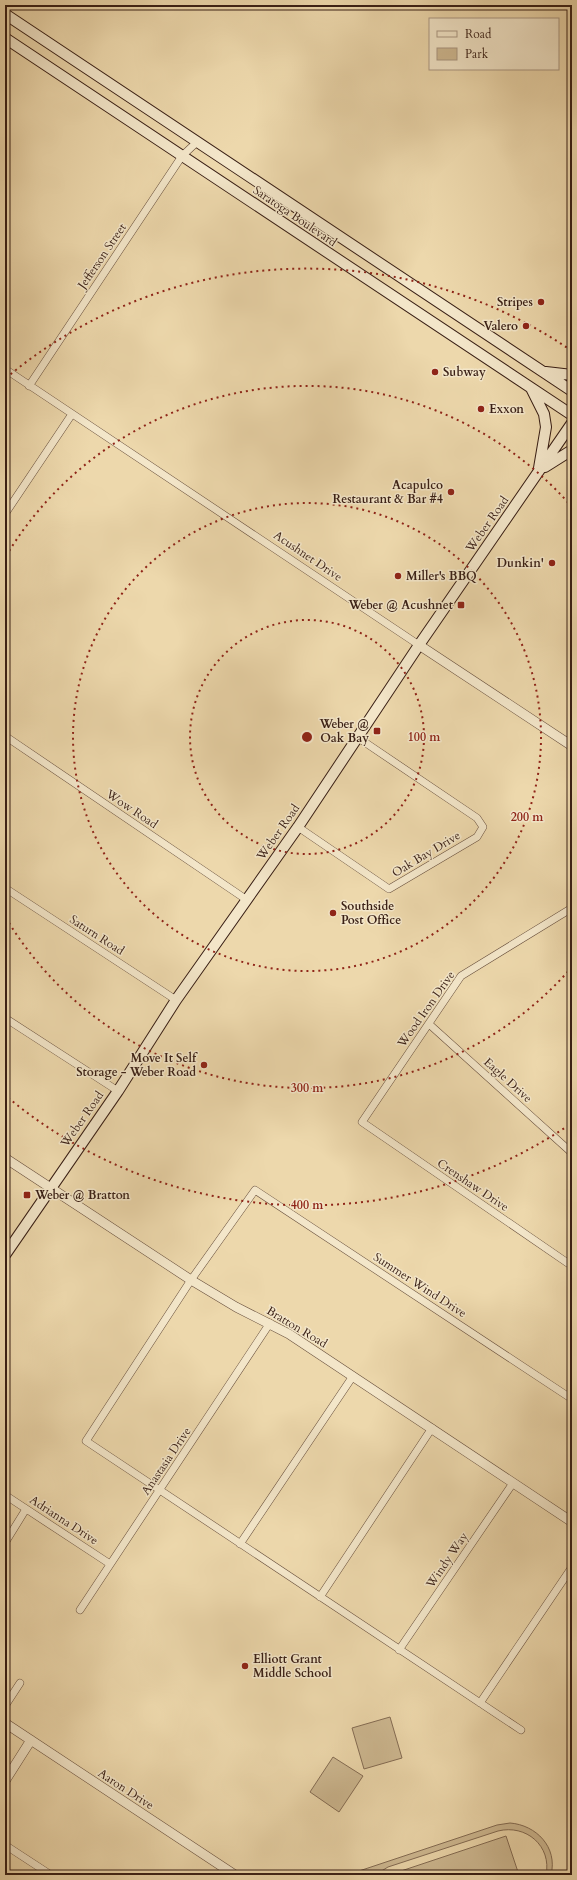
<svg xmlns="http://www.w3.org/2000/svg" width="577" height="1880" font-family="Cardo,serif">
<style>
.green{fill:#ceb992;stroke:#846c54}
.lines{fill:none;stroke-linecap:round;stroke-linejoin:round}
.minor-casing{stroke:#664d3b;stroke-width:8}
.tertiary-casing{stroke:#664d3b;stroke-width:10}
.secondary-casing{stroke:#391f15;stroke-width:12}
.minor{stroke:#f3e6c9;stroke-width:7}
.tertiary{stroke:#f3e6c9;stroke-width:9}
.secondary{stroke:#f3e6c9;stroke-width:10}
.ring{fill:none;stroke:#8f2418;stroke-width:2;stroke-dasharray:2 4}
.poi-dot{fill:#8f2418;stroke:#f3e6c9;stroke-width:1.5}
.labels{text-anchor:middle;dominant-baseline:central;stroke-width:3;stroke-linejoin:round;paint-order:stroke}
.street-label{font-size:12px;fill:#391f15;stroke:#f3e6c9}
.poi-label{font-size:12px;font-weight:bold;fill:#391f15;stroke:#f3e6c9;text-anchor:end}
.centre{fill:#8f2418;stroke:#f3e6c9;stroke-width:2}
.ring-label{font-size:12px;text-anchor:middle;font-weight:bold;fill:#8f2418;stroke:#f3e6c9;stroke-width:3;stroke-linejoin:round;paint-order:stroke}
</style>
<rect width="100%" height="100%" fill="#edd8ac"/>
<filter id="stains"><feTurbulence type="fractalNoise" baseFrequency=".005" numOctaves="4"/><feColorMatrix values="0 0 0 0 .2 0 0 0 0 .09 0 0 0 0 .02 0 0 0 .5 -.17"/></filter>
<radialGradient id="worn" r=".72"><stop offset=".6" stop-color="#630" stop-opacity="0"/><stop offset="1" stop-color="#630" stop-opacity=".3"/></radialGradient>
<path class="green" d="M390,1717L402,1758L364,1769L352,1728Z
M333,1757L363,1776L339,1812L310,1792Z
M510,1823C536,1825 558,1847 551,1875H546C552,1846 526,1824 498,1831L388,1867L375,1875H354L353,1873L497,1825Z
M506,1836L519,1875H389Z"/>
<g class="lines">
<g class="minor-casing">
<path id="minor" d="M5,369L419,645
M29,386L182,156L197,142
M5,514L72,414
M5,736L247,900
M298,827L389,889L477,837L483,827L477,818L357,737
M5,888L176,1000
M572,908L461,976L362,1122L572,1266
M5,1018L118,1091
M429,1024L572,1153
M5,1495L110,1564
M5,1543L26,1509
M240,1544L353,1376
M320,1597L432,1428
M80,1610L270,1323
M399,1650L513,1483
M480,1703L572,1567
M5,1706L20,1683
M521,1730L86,1441L191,1280L255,1190L572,1399
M5,1845L51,1875"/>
</g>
<g class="tertiary-casing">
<path id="tertiary" d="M419,645L572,746
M5,1158L191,1280L236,1307L289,1334L572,1522
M5,1723L235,1875
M5,1781L31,1740"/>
</g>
<g class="secondary-casing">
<path id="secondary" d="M5,14L572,391
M5,38L572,415
M546,372L572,375
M531,388L544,414L546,427L539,468
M545,467L572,450
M5,1255L118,1091L176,1000L298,827L419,645L572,423"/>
</g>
<use href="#minor" class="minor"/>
<use href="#tertiary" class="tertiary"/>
<use href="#secondary" class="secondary"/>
</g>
<g class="ring">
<circle cx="307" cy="737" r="117"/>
<circle cx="307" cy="737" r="234"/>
<path d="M572 967A351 351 0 0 1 6 918M6 556A351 351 0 0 1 572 507"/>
<path d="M569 1125A468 468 0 0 1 6 1096M6 378A468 468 0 0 1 569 349"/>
</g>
<g class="poi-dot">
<circle cx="541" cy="302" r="4"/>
<circle cx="526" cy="326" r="4"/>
<circle cx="435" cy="372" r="4"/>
<circle cx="481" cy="409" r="4"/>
<circle cx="451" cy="492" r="4"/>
<circle cx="552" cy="563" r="4"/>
<circle cx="398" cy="576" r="4"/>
<rect x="457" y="601" width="8" height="8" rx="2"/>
<rect x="373" y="727" width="8" height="8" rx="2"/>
<circle cx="333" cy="913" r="4"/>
<circle cx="204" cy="1065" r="4"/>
<rect x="23" y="1191" width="8" height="8" rx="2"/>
<circle cx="245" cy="1666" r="4"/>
</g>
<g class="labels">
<g class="street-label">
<text transform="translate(295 216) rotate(34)">Saratoga Boulevard</text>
<text transform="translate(102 256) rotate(-56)">Jefferson Street</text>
<text transform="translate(487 524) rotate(-55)">Weber Road</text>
<text transform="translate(308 556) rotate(34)">Acushnet Drive</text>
<text transform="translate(132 809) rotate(34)">Wow Road</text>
<text transform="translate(278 832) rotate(-55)">Weber Road</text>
<text transform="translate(426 854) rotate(-31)">Oak Bay Drive</text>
<text transform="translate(97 935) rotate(33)">Saturn Road</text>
<text transform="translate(426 1009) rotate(-55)">Wood Iron Drive</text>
<text transform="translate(508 1080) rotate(42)">Eagle Drive</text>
<text transform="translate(82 1119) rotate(-55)">Weber Road</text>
<text transform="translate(473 1185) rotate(34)">Crenshaw Drive</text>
<text transform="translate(420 1285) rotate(33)">Summer Wind Drive</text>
<text transform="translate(297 1327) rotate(31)">Bratton Road</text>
<text transform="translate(166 1461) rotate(-56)">Anastasia Drive</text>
<text transform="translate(64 1520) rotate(33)">Adrianna Drive</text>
<text transform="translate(447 1560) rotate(-56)">Windy Way</text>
<text transform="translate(126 1789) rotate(33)">Aaron Drive</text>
</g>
<g class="poi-label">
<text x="533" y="302">Stripes</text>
<text x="518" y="326">Valero</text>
<text x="443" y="372" text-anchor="start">Subway</text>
<text x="489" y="409" text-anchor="start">Exxon</text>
<text x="443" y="485">Acapulco<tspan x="443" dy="14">Restaurant &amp; Bar #4</tspan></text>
<text x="544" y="563">Dunkin'</text>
<text x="406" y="576" text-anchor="start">Miller's BBQ</text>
<text x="453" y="605">Weber @ Acushnet</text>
<text x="369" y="724">Weber @<tspan x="369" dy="14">Oak Bay</tspan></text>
<text x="341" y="906" text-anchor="start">Southside<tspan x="341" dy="14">Post Office</tspan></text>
<text x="196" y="1058">Move It Self<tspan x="196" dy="14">Storage - Weber Road</tspan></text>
<text x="35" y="1195" text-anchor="start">Weber @ Bratton</text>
<text x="253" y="1659" text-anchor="start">Elliott Grant<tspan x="253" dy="14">Middle School</tspan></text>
</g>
</g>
<circle cx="307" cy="737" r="6" class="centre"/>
<g class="ring-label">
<text x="424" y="741">100 m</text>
<text x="527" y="821">200 m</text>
<text x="307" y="1092">300 m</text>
<text x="307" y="1209">400 m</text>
</g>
<rect width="577" height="1880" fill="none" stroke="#edd8ac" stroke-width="20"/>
<rect x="6" y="6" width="565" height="1868" fill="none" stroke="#391f15" stroke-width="2"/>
<rect x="10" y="10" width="557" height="1860" fill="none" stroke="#391f15"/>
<rect x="429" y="18" width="130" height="52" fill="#f3e6c9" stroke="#a99681"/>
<rect x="437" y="31" width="20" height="6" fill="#f3e6c9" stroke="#a99681"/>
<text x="465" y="38" font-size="12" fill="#391f15">Road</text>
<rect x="437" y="48" width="20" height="12" fill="#ceb992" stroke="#a99681"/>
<text x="465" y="58" font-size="12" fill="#391f15">Park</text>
<rect width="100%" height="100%" filter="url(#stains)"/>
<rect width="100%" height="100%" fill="url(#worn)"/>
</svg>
